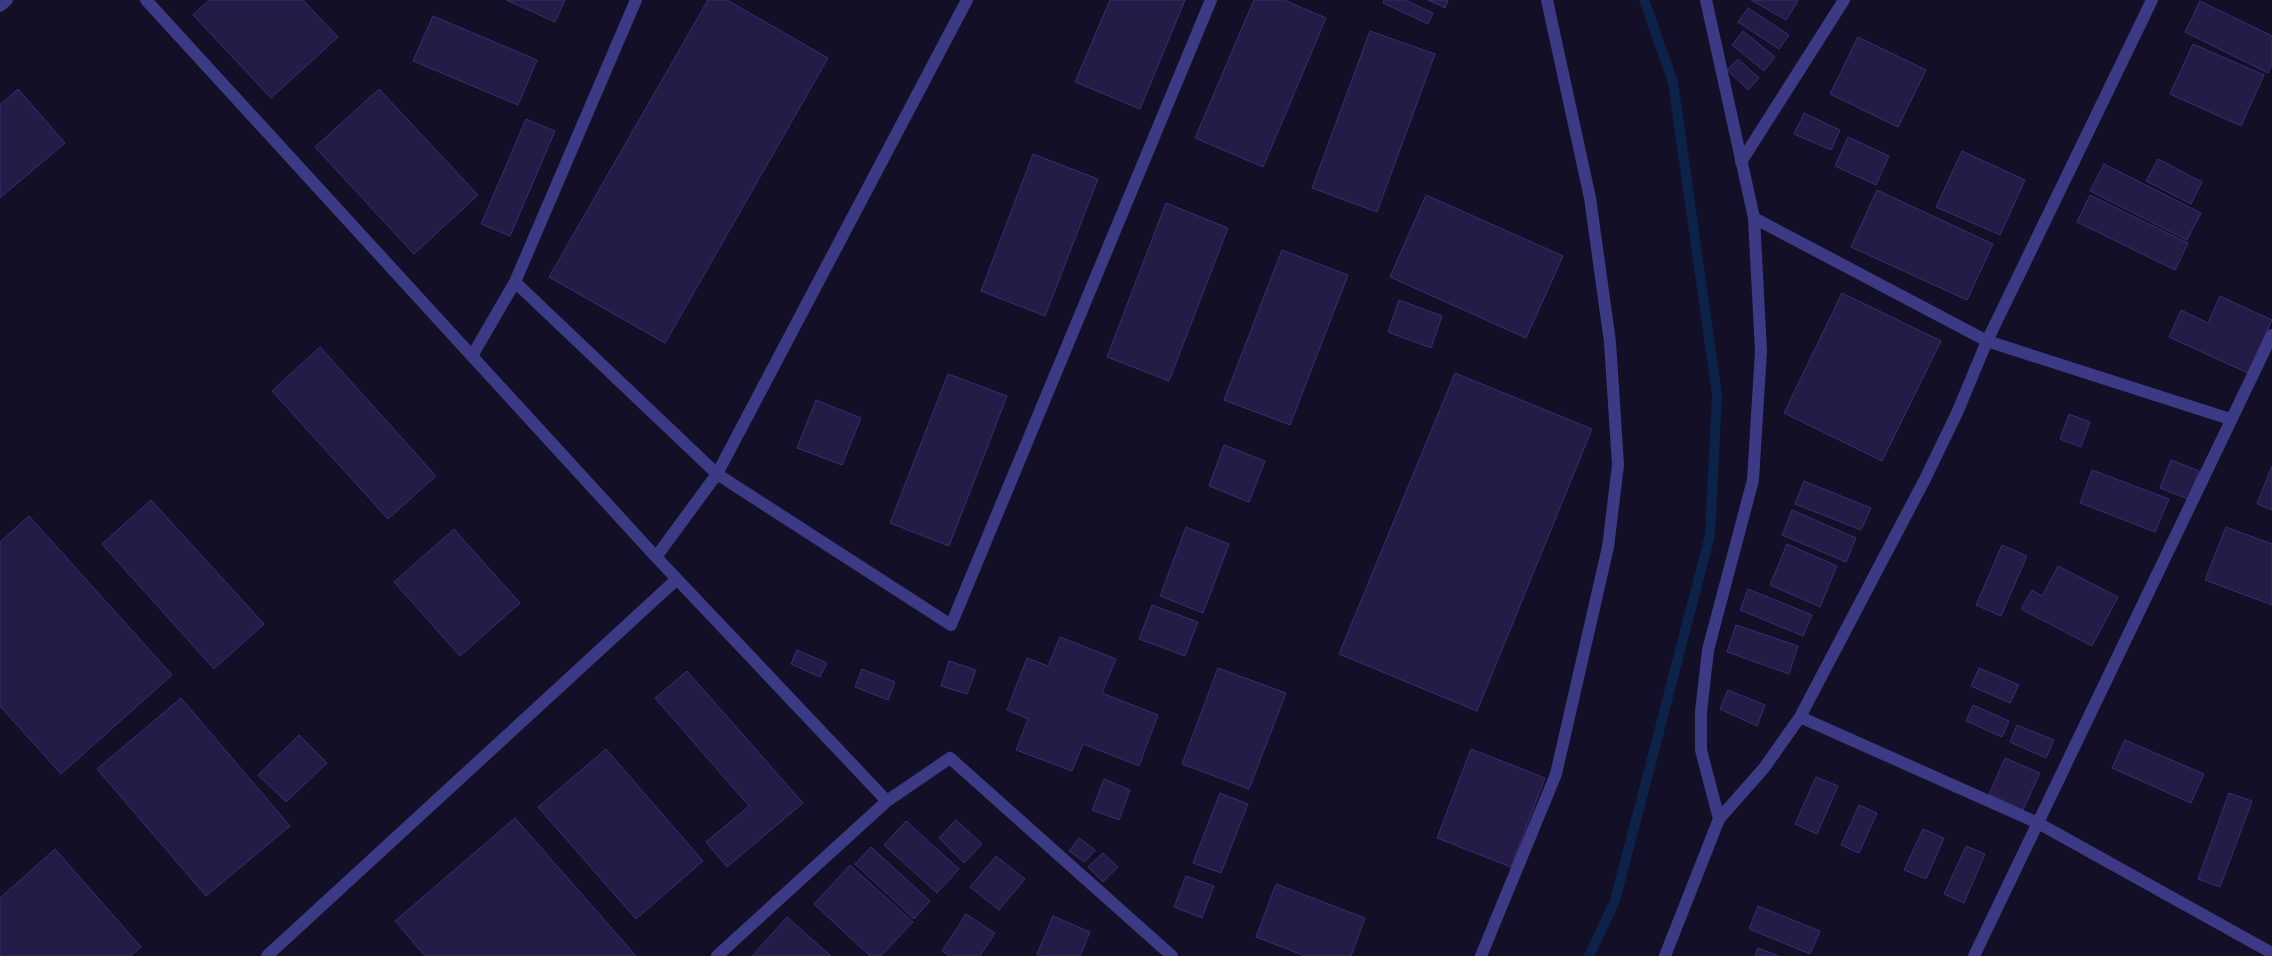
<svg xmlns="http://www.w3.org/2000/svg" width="2272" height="956" font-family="Figtree,sans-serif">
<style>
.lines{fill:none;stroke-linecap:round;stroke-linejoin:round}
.stream{stroke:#0c2248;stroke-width:10}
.building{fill:#241b47;stroke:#3b2d73}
.service{stroke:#3d3a85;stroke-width:12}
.minor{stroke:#3d3a85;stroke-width:12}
</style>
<rect width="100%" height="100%" fill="#130f26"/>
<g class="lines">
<path class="stream" d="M1589,956L1615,901L1710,535L1717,395L1673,82L1644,0"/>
</g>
<path class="building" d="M209,0H303L338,37L271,98L193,15Z
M506,0H565L555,22Z
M708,0H727L828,58L665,343L549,277Z
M1110,0H1185L1140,109L1075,82Z
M1254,0H1284L1326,18L1263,167L1195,138Z
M1384,0H1405L1433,13L1428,24L1383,3Z
M1428,0H1448L1445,8Z
M1751,0H1797L1798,1L1786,20Z
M2200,1L2272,36V64L2268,73L2185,32Z
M1748,8L1789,35L1779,49L1738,22Z
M433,16L537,60L518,105L413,61Z
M1370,31L1435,54L1377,212L1312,188Z
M1743,31L1775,57L1764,71L1732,45Z
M1858,37L1926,70L1898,127L1830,94Z
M2193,44L2264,75L2241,126L2170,94Z
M1738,59L1759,78L1748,90L1727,70Z
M18,89L65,143L0,198V105Z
M379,89L478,195L414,254L315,147Z
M1804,113L1840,130L1831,150L1794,134Z
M526,119L555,131L510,236L481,224Z
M1848,137L1889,156L1876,185L1835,166Z
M1962,151L2025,180L2000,235L1936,207Z
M1033,154L1098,179L1045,316L981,291Z
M2158,159L2202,182L2191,204L2146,181Z
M2104,164L2201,213L2187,240L2090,191Z
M1877,190L1993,244L1967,300L1851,247Z
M1426,195L1563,256L1526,338L1390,277Z
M2090,195L2188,243L2175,270L2077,222Z
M1166,203L1228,228L1169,381L1107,357Z
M1282,250L1348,275L1290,425L1224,400Z
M1842,293L1941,341L1882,461L1784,413Z
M2220,296L2272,320L2248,373L2169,337L2181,310L2208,323Z
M1399,300L1442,316L1431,348L1388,332Z
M320,347L436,476L388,519L272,391Z
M1455,373L1592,429L1477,711L1339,654Z
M948,374L1007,396L949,546L890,523Z
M816,400L861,418L842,465L797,448Z
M2069,414L2090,422L2081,447L2060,439Z
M1224,445L1265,461L1249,502L1209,486Z
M2171,460L2199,471L2188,499L2160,488Z
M2272,466V510L2257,504Z
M2092,470L2169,499L2155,532L2080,503Z
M1804,481L1871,508L1861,530L1795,504Z
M151,500L264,624L214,669L102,544Z
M1792,510L1856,538L1846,562L1782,535Z
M29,516L172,675L61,774L0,706V542Z
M1186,527L1229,544L1203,613L1160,596Z
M2226,527L2272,544V605L2205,580Z
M454,529L520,603L460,656L394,582Z
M1787,544L1837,566L1820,607L1770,585Z
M2002,545L2027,556L2001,616L1976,605Z
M2058,566L2118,597L2092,646L2021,609L2032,590L2042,596Z
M1748,589L1812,615L1803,636L1740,610Z
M1152,605L1198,622L1185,656L1139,639Z
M1736,625L1798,646L1789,674L1727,652Z
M1060,637L1116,659L1102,693L1158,715L1139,766L1083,744L1072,771L1016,750L1028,719L1007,710L1027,658L1048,666Z
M797,650L827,663L820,677L791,664Z
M949,661L976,670L967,694L941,686Z
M1218,668L1286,693L1249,789L1182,764Z
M1979,668L2019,685L2010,703L1971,686Z
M862,669L895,682L888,700L855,687Z
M687,671L803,803L727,867L706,842L749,806L655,698Z
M1728,690L1765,705L1757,726L1720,709Z
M181,698L290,826L206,896L97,769Z
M1973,705L2009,721L2002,737L1966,721Z
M2017,725L2054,740L2046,758L2010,742Z
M299,735L327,763L286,802L258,775Z
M2125,740L2204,774L2191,803L2112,768Z
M606,749L703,861L636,919L538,807Z
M1471,749L1545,778L1511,867L1437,838Z
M2005,758L2040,773L2023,810L1989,794Z
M1816,777L1838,786L1817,834L1795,824Z
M1104,779L1130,790L1119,820L1092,810Z
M1220,793L1248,804L1221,873L1193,863Z
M2229,793L2252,801L2220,887L2198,879Z
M1859,805L1877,813L1859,853L1841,845Z
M515,818L636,956H425L395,921Z
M956,820L982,844L964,863L939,838Z
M906,821L959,869L937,893L884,845Z
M1923,829L1944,838L1926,879L1904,870Z
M1079,838L1095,850L1085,862L1069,851Z
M1966,846L1985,854L1964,903L1944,894Z
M871,847L930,901L914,919L855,864Z
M55,849L141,947L131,956H0V898Z
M1103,853L1118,867L1103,882L1088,867Z
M996,856L1025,879L999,910L970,887Z
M850,865L913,922L881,956H870L814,904Z
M1186,876L1214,886L1202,918L1174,907Z
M1276,884L1365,918L1351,956H1305L1256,937Z
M1758,906L1820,931L1810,954L1749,929Z
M966,914L995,933L980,956H950L942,951Z
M1053,916L1090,932L1080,956H1042L1037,954Z
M787,917L831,956H752Z
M1758,948L1779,956H1755Z"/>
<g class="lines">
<path class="service" d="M515,282L717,474L951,625L1211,0
M472,356L515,282L636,0
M656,557L717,474L967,0"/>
<path class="minor" d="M146,0L656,557L887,801
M1706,0L1754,218L1987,341L2230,419
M0,6L7,0
M1741,162L1844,0
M1800,717L2038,823L2272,953
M1719,819L1701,750V712L1708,650L1753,480L1761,351L1754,218
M267,956L677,579
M717,956L887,801L950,758L1172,956
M1481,956L1556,774L1608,547L1618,465L1610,342L1590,198L1547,0
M1665,956L1719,819L1764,768L1800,717L1924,481L1957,413L1987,341L2152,0
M1974,956L2272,335"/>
</g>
</svg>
